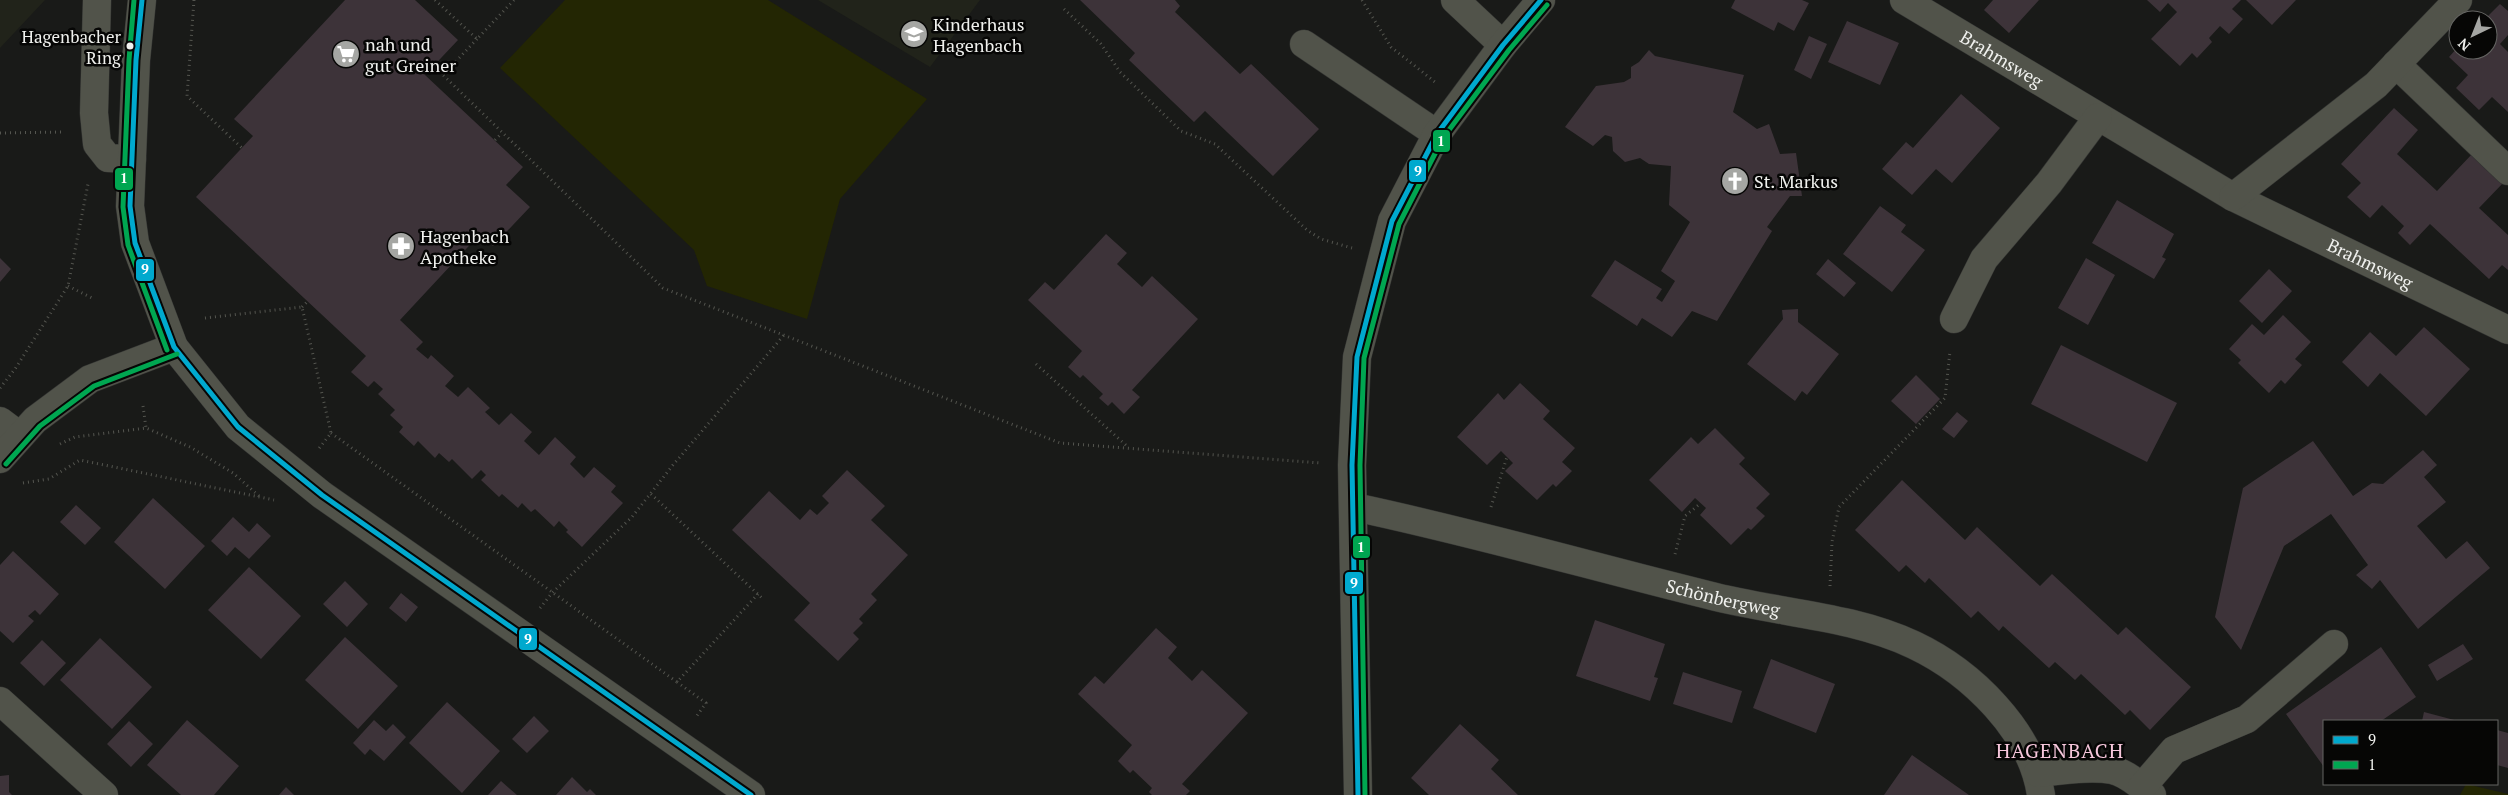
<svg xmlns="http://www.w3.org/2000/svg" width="2508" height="795" font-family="'PT Serif',serif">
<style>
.built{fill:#21231a}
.green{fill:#232603}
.building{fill:#3d3339}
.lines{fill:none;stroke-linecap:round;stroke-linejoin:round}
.minor-casing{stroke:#333432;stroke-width:29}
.path{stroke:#54554f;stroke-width:3;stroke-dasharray:1 4;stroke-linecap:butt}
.minor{stroke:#51534a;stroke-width:28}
.bus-1-casing{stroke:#060605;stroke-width:9}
.bus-2-casing{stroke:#060605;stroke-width:9}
.bus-1{stroke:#00a9ce;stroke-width:5}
.bus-2{stroke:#00a651;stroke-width:5}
.bus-dot{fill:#f0f1ee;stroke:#060605;stroke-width:2}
.labels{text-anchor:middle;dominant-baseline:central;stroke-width:5;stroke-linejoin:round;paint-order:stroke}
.bus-label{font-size:17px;fill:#f0f1ee;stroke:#060605;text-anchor:end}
.poi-label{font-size:18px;fill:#f0f1ee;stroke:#060605;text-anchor:start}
.street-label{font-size:18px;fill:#f0f1ee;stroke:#060605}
.quarter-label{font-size:20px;letter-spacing:1px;fill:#f6c6db;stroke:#060605}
.line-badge{stroke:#060605;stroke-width:2}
.badge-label{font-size:14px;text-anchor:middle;font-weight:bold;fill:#fff}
</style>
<rect width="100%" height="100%" fill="#191a18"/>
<path class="built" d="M0,0H45L0,48Z
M818,0H980L930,67Z"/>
<path class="green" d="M565,0H768L927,99L840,199L807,319L707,286L694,250L500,68Z
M2466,784L2508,794V795H2460Z"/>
<path class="building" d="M345,0H415L458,40L425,75L523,167L506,185L530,207L493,246L480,234L400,320L423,342L416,349L428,359L431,355L454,376L445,386L458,397L468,387L490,408L485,412L499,425L511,413L532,432L524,441L539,455L555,437L576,457L570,464L584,478L594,467L616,486L611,492L623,503L582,547L566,532L568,530L559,521L554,527L535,509L531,512L522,503L518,508L502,494L499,497L481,480L486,475L481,470L472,479L452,459L449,462L439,453L435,458L418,441L414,446L399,432L403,427L390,415L395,410L378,394L383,389L374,381L368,387L351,372L366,356L196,197L253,136L234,119Z
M1080,0H1175L1180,6L1175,12L1240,74L1251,64L1319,129L1273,176L1205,111L1194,122L1129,60L1135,53Z
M1735,0H1802L1809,3L1794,31L1778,22L1774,31L1731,8Z
M1993,0H2039L2009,33L1984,10Z
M2147,0H2241L2232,9L2243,19L2229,34L2220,26L2209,38L2212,42L2197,58L2192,53L2180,66L2151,39L2177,12L2168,3L2160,12Z
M2246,0H2296L2272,25Z
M2500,4L2508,11V35L2500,44L2508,52V112L2492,97L2479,110L2456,88L2468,75L2449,57L2458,47V50H2488V20H2484Z
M1847,21L1899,43L1880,85L1828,62Z
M1809,36L1827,44L1811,79L1794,70Z
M1649,50L1655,56L1744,75L1733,112L1757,129L1769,124L1780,154L1796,153L1802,196H1790L1767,227L1772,231L1717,321L1692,311L1672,337L1642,318L1637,326L1591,296L1615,260L1662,289L1656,298L1662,302L1675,281L1661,271L1690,222L1669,205L1671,166L1649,164L1640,158L1625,162L1613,151L1612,137L1605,135L1593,146L1565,127L1596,86L1624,82L1631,78V67L1639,62Z
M1961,94L2000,128L1952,183L1936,169L1912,195L1882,169L1906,142L1913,148Z
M2394,108L2418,130L2397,154L2437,191L2473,153L2504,182L2479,208L2508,235V270L2502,265L2489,279L2430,224L2410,245L2398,233L2404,226L2382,205L2370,218L2347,197L2361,183L2341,164Z
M2117,200L2174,234L2162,257L2166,259L2154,279L2092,243Z
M1880,206L1906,225L1901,232L1925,250L1892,292L1843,254Z
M1106,234L1127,253L1117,264L1142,287L1152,276L1198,319L1132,390L1140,397L1124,414L1112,402L1108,406L1099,398L1103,394L1083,375L1080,378L1068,367L1082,351L1028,300L1045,282L1054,290Z
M0,258L11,269L0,282Z
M2086,258L2115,275L2088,325L2058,308Z
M1828,259L1856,283L1844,297L1816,274Z
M2269,269L2292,291L2262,323L2239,301Z
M1798,309V322L1839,354L1807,395L1802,391L1795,401L1747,364L1783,319L1782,310Z
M2283,315L2311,342L2295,359L2302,365L2285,384L2281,380L2269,393L2238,363L2241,360L2229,349L2252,324L2264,335Z
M2424,327L2470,369L2426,416L2380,373L2368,387L2342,362L2370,332L2396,356Z
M2061,345L2177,403L2147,462L2031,404Z
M1916,375L1940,399L1916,424L1891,401Z
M1520,383L1550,411L1543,419L1575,448L1562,462L1572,471L1556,487L1553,484L1537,500L1505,471L1513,463L1501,451L1487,465L1457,437L1498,393L1504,400Z
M1957,412L1968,421L1954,438L1942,429Z
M1715,428L1745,458L1739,464L1770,494L1756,508L1765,516L1751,530L1748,528L1731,545L1700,515L1706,508L1695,498L1682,512L1649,480L1691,437L1698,444Z
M2313,441L2353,496L2372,483L2383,484L2423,450L2437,465L2424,477L2446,502L2417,526L2446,559L2467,541L2490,568L2418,629L2380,580L2372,589L2356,575L2368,565L2331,514L2284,546L2241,650L2215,617L2243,488Z
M847,470L885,506L871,520L908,555L871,594L877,600L859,619L863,623L853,633L859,639L838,661L794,620L810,603L732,530L769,491L800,520L810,509L817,515L829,503L822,496Z
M1902,480L1965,540L1977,527L2040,586L2052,574L2118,635L2126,627L2191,687L2150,730L2130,710L2125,715L2081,674L2075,680L2055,662L2049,668L2003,626L1999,631L1978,611L1971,618L1929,578L1925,583L1906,565L1899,572L1855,530Z
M153,498L205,546L165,589L114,542Z
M76,505L101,528L85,545L60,522Z
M233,517L249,532L257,523L271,536L249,559L235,547L227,556L211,541Z
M13,551L59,594L40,615L35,610L28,616L34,621L13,643L0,631V565Z
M249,567L301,616L261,659L208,610Z
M345,581L368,604L347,627L323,604Z
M401,593L418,607L406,622L389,608Z
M1595,620L1665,644L1654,677L1658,678L1650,701L1576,676Z
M1156,628L1177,647L1168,658L1192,681L1202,670L1248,713L1182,784L1190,791L1186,795H1152L1149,792L1152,788L1133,770L1130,773L1118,761L1132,745L1078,694L1095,676L1104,684Z
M345,637L398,686L358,729L305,680Z
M100,638L152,687L112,729L60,680Z
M42,640L66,663L44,686L20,663Z
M2463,644L2473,659L2437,681L2428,665Z
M2381,647L2416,697L2381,721H2324V767L2286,714Z
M1771,659L1835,684L1816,733L1753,708Z
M1683,672L1742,691L1732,723L1673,704Z
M447,702L500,751L462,793L409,743Z
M2424,712L2458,721H2422Z
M534,716L549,731L527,753L512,739Z
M187,720L239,766L214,795H181L147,765Z
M374,720L386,731L393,724L406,737L384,761L370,749L365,755L353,743Z
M129,721L153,744L131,767L107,744Z
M1460,724L1499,760L1491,769L1518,795H1429L1411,778Z
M2497,730L2508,733V768L2497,765Z
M1912,755L1969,795H1884Z
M9,775V792L12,795H0V776Z
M572,777L587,792L590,789L596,795H556Z
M501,781L517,795H488Z
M286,787L294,795H279Z"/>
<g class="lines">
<g class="minor-casing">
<g id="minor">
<path d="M97,0L94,113L97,144L108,158L132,159"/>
<path d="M142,0L136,60L130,206L135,243L174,347L238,427L322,495L751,795"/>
<path d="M1455,0L1503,45"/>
<path id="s1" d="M1904,0L2233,197L2508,330"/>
<path d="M1304,44L1437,134"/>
<path d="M2396,64L2508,171"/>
<path d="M2233,197L2376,85L2458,0"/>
<path d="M1954,319L1984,259L2049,183L2098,117"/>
<path d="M0,421L20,436"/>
<path d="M0,459L35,420L90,379L174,347"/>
<path id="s2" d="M1354,507C1473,532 1590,566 1708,595C1776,613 1850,615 1914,645C1971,672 2032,731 2041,795"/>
<path d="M0,701L104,795"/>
<path d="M2038,773C2061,771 2089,766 2112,770C2127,773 2141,786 2152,795"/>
<path d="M2142,787L2174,750L2247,719L2334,644"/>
<path d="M1358,795L1352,465L1357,357L1392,221L1437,134L1503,45L1541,0"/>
</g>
</g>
<path class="path" d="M194,0L187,96L242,148
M435,0L477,39L514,0
M1362,0L1391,47L1435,82
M1064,9L1101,44L1120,72L1181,131L1215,144L1307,230L1321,239L1352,248
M477,39L443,75L663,288L1060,443L1320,463
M0,133L63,132
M495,140L502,133
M68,286L94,299
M302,307L308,301
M205,318L302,307L331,433L317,451
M1036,364L1128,447
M0,388L15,369L68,286L88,184
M143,406L146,428
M331,433L677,682L758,594
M60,444L75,437L146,428L190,447L233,473L259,496
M23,483L49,479L80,460L274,500
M651,494L763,599
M1491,507L1507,457
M1675,554L1685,516L1701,503
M1830,586L1832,542L1839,507L1945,398L1950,351
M540,608L552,593L632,517L673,465L784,335
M677,682L706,703L696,717"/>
<use href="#minor" class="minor"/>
<g class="bus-1-casing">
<path id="bus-1" d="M142,0L136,60L130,206L135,243L174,347L238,427L322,495L751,795
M1358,795L1352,465L1357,357L1392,221L1437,134L1503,45L1541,0"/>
</g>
<g class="bus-2-casing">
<path id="bus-2" d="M134,0L129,60L123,207L128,245L167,350
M6,464L40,426L94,386L177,354
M1365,795L1360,465L1364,358L1399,224L1443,138L1509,50L1547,5"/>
</g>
<use href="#bus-1" class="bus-1"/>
<use href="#bus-2" class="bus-2"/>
</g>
<defs>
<g id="school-disc" transform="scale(1.4375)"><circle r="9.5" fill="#a5a6a3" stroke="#060605"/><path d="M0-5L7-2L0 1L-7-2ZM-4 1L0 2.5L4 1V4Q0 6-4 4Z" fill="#fff"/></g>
<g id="supermarket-disc" transform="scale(1.4375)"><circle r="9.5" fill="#a5a6a3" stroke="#060605"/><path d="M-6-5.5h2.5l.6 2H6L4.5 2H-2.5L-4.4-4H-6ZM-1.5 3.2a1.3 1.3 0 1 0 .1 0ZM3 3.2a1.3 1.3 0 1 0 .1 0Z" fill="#fff"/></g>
<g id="church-disc" transform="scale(1.4375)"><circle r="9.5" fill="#a5a6a3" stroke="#060605"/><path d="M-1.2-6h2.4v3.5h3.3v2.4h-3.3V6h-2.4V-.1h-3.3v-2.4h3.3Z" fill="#fff"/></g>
<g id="pharmacy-disc" transform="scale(1.4375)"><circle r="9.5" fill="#a5a6a3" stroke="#060605"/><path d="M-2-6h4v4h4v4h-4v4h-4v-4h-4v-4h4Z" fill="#fff"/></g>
</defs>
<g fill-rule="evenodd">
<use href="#school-disc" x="914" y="34"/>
<use href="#supermarket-disc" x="346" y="54"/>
<use href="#church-disc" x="1735" y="181"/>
<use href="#pharmacy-disc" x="401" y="246"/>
</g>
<circle class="bus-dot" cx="130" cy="46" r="4.5"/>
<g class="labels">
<g class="bus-label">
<text x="121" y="36">Hagenbacher<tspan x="121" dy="21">Ring</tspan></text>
</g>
<g class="poi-label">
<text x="933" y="24">Kinderhaus<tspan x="933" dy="21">Hagenbach</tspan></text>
<text x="365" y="44">nah und<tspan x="365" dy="21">gut Greiner</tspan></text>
<text x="1754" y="181">St. Markus</text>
<text x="420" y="236">Hagenbach<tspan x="420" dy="21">Apotheke</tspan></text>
</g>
<g class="street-label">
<text stroke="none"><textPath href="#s1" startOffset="114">Brahmsweg</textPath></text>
<text stroke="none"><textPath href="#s1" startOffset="536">Brahmsweg</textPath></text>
<text stroke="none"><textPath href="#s2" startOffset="380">Schönbergweg</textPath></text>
</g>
<g class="quarter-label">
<text x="2060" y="750">HAGENBACH</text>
</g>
</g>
<g class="line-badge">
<rect x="1432" y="129" width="19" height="24" rx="5" fill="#00a651"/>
<rect x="1408" y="159" width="19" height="24" rx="5" fill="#00a9ce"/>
<rect x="114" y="167" width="20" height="24" rx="5" fill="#00a651"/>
<rect x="135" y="258" width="20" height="24" rx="5" fill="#00a9ce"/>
<rect x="1352" y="535" width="19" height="24" rx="5" fill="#00a651"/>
<rect x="1344" y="571" width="20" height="24" rx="5" fill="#00a9ce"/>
<rect x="518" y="627" width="20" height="24" rx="5" fill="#00a9ce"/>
</g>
<g class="badge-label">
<text x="1441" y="146">1</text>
<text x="1418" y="176">9</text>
<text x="124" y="183">1</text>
<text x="145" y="274">9</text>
<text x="1361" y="552">1</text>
<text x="1354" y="588">9</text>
<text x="528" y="644">9</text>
</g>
<rect x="2323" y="720" width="175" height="65" fill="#060605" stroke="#646462"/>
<rect x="2333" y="736" width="25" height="8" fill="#00a9ce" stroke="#646462"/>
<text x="2368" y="745" font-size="15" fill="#f0f1ee">9</text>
<rect x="2333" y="761" width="25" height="8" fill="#00a651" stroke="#646462"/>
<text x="2368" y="770" font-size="15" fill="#f0f1ee">1</text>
<g transform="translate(2473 35) rotate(223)"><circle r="24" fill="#060605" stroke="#646462"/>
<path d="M0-4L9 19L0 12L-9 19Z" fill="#a5a6a3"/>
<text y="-8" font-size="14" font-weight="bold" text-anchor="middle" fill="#f0f1ee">N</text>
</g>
</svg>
